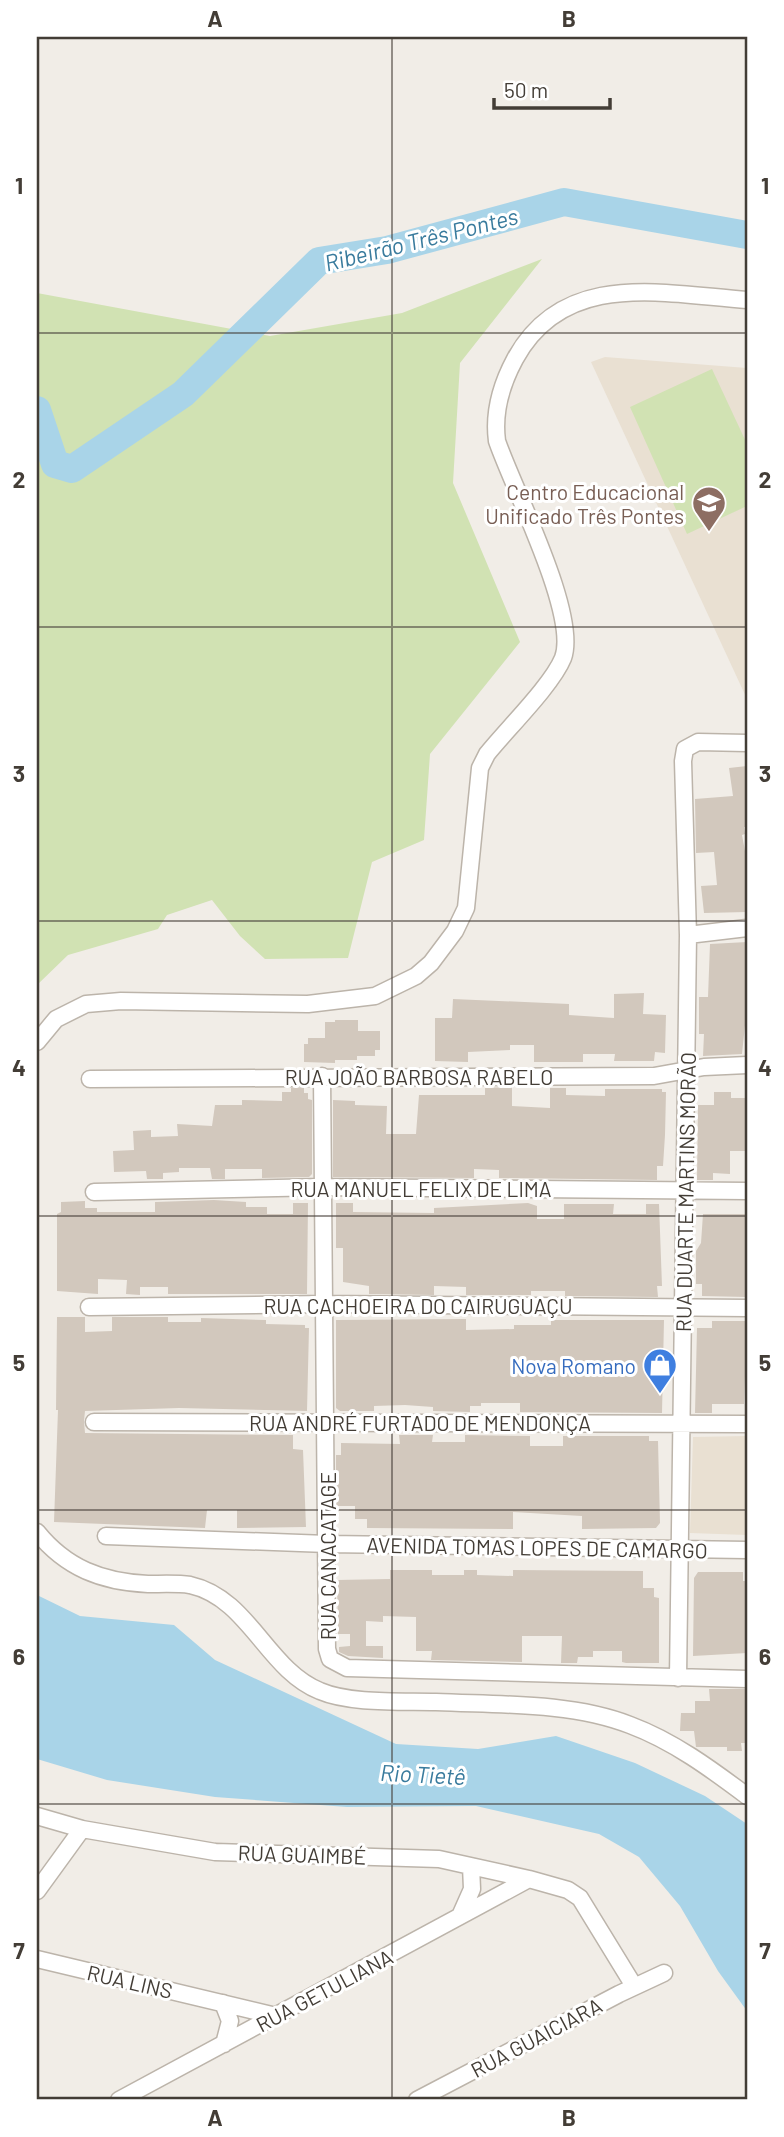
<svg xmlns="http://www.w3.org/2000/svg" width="784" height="2137" font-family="Barlow,sans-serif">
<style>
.education{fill:#e9e0d2}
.green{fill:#d1e2b3}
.water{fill:#a9d4e8}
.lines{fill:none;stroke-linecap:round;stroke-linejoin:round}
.river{stroke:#a9d4e8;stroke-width:28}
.building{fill:#d2c8bd}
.minor-casing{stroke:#bcb4aa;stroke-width:19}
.minor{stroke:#fff;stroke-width:16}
.grid{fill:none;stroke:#433d36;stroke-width:2;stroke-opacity:0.55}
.labels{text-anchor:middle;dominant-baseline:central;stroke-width:6;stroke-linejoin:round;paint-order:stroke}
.education-label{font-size:21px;fill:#785e54;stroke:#fff;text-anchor:end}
.street-label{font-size:21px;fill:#433d36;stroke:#fff}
.shop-label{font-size:21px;fill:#366cbe;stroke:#fff;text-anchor:end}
.water-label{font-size:23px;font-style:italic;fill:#397b9d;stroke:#fff}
.neatline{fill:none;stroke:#433d36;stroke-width:2.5}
.grid-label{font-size:23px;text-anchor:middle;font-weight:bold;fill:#433d36}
</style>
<rect width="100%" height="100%" fill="#f1ede7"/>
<path class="education" d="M605,357L747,368V699L591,362Z
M747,1436V1535L690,1533L693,1437Z"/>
<path class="green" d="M542,259L460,363L453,483L520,642L430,754L424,840L372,862L348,958L265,959L240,936L212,900L167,915L158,929L68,955L37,985V293L270,336L402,313Z
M712,369L747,444V506L687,534L630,407Z"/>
<path class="water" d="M37,1595L80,1616L174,1625L215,1660L396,1744L478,1749L556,1736L635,1763L705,1796L747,1824V2011L718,1971L680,1906L639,1857L599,1834L476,1806L347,1807L215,1797L107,1780L37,1759Z"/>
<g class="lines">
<path class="river" d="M37,410L55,464L72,469L183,394L319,261L387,250L564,202L747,235"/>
</g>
<path class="building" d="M747,766V827H744L745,834L742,835L747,862V912L704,913L701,886L717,885L714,852L696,853L695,799L733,796L729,768Z
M747,942V1006L742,1054L703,1056L704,1034H699V997H708L710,944Z
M644,993L643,1014L666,1015L665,1053L655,1052L654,1061H614L615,1054H583V1062H534V1045H510V1050L468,1052V1062L435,1061V1018H452L453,999L569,1004V1015L614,1018V994Z
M335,1020H358V1031H380V1050H375V1056H357V1060H335V1063L304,1062V1044H308V1038H325V1022H335Z
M512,1087V1106L550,1108V1088H566V1095L605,1096V1089H662V1092H666L665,1135L663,1166H657V1180L499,1178V1170L474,1169V1178L333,1177V1100L355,1101V1105L387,1106L386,1134H416L419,1095H485V1088Z
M291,1088H304V1093H308V1099L312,1100V1174L309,1177L262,1178V1169H225V1179H212L210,1168H179V1172L163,1173V1179H147L146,1171L114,1172L113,1151L134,1150L133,1131L151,1130V1137L178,1136L177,1124L212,1126L215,1105H242V1100L282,1101V1092H291Z
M714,1092H731V1098H747V1151H730V1174L713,1173V1180H697L698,1105H714Z
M214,1200L246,1202V1207H267V1214H293V1203H308L307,1294H168V1287H140V1295L126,1294L127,1280L98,1279V1294L57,1291V1214L61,1212V1202L85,1201V1208H97V1212H155V1202Z
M336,1203H353V1212L434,1213V1208L528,1203L537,1206V1219H564V1204H614L613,1214H646V1204H659L662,1286H657L658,1297L565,1296V1291H531V1295H466V1287L434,1286V1295L369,1294V1286L343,1282V1248H336Z
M703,1214H747V1297L702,1296V1284H696V1251L701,1243Z
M57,1317H85V1332L112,1331V1317H168V1322H201V1318L266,1320V1324L305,1325V1328H309L307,1411L179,1408L85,1411L84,1421L85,1433L293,1435V1449L303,1450L306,1527L237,1528V1510H207L205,1528L54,1522L58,1410H56Z
M466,1319V1330L514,1329V1325H551V1320H664L662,1413L520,1412V1403H481V1406H470V1412L433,1411V1407L405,1405L374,1406V1411H340L336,1408V1320Z
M712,1321H747L744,1404H712V1413H695L697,1328H712Z
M399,1435H433L432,1442H465V1435L530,1436V1446H563V1436H649V1441H658L660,1523L656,1528L582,1529V1516L513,1512V1529L367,1528V1519H355V1506H336V1455H341V1443L400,1444Z
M390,1570H432V1575H464V1570H477V1575L513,1576V1570L643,1571V1588H654V1597L659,1598V1663H626L622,1662V1651H593V1657H578L577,1663H561L562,1636H522V1662L431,1660L432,1651H416V1617L383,1616V1622L366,1621V1646H383V1658L348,1656L339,1652V1647L350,1646V1634H338L337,1580L390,1579Z
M698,1572H743V1581H747V1653L693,1656L694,1578Z
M709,1689H747V1743H741L742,1751H727V1747H696L694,1731H680L681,1713H695V1701H710Z"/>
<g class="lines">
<g class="minor-casing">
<path id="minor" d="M688,935L747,928
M37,1042L56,1019L86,1004L121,1001L308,1004L375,996L416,976L431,963L455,931L466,908L480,768L487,754C507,729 552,685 563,658C579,615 513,488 497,441C493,411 501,385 515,359C564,269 663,294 747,300
M322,1076L327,1649L330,1659L347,1668L747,1679
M90,1079L654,1076L704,1067L747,1065
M94,1192L323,1187L747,1191
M89,1307L326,1304L747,1308
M94,1422L747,1424
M37,1532C66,1568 102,1582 148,1584C161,1584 177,1583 190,1585C249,1598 267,1670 320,1691C350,1704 402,1701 436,1702C498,1705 571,1702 630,1725C673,1741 711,1769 747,1796
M106,1536L327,1544L747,1550
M678,1678L688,935L683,761L685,749L698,742L747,743
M37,1816L82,1829L215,1852L439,1859L529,1879L568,1890L580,1898L634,1986
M37,1891L82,1829
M460,1916L472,1889L471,1866
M37,1959L276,2016
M223,2003L230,2021L224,2044
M119,2100L529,1879
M417,2100L619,1994L664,1973"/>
</g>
<use href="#minor" class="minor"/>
</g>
<path class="grid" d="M392,37V2100M37,333H747M37,627H747M37,921H747M37,1216H747M37,1510H747M37,1804H747"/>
<defs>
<g id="school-pin" transform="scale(1.75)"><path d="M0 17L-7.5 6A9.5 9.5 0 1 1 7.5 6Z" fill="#8d6e63" stroke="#fff"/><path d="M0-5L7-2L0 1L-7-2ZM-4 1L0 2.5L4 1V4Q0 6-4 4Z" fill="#fff"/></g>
<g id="shop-pin" transform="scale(1.75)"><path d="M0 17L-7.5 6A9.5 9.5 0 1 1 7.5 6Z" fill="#3f7fe0" stroke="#fff"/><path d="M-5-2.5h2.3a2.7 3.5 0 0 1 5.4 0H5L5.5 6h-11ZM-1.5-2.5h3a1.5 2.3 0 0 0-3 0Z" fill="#fff"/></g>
</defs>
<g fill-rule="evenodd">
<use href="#school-pin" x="709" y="503"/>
<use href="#shop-pin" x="660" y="1365"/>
</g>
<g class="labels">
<g class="education-label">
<text x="684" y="491">Centro Educacional<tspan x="684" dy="24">Unificado Três Pontes</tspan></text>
</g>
<g class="street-label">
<text x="419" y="1076">RUA JOÃO BARBOSA RABELO</text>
<text x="421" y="1188">RUA MANUEL FELIX DE LIMA</text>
<text transform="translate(685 1192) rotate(-89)">RUA DUARTE MARTINS MORÃO</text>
<text x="418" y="1305">RUA CACHOEIRA DO CAIRUGUAÇU</text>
<text x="420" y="1422">RUA ANDRÉ FURTADO DE MENDONÇA</text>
<text transform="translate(537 1547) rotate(1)">AVENIDA TOMAS LOPES DE CAMARGO</text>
<text transform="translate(327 1556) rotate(-90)">RUA CANACATAGE</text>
<text transform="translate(302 1854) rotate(2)">RUA GUAIMBÉ</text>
<text transform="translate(130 1981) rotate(13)">RUA LINS</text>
<text transform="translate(324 1990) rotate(-28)">RUA GETULIANA</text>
<text transform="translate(536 2037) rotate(-28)">RUA GUAICIARA</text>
</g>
<g class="shop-label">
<text x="636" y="1365">Nova Romano</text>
</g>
<g class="water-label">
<text transform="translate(421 239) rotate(-14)">Ribeirão Três Pontes</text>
<text transform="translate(423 1774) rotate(3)">Rio Tietê</text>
</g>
</g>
<rect width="784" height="2137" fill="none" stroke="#ffffff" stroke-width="77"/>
<path d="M494 98v10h116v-10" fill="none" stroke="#433d36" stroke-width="3.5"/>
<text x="504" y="98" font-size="21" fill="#433d36" stroke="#ffffff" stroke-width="5" paint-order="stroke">50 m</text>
<rect x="38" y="38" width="708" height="2060" class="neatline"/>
<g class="grid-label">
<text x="215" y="27">A</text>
<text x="569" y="27">B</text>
<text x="19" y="194">1</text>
<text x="765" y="194">1</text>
<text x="19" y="488">2</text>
<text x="765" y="488">2</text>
<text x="19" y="782">3</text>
<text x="765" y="782">3</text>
<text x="19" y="1076">4</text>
<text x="765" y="1076">4</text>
<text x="19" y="1371">5</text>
<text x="765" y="1371">5</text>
<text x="19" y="1665">6</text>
<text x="765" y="1665">6</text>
<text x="19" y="1959">7</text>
<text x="765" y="1959">7</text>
<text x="215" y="2126">A</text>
<text x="569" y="2126">B</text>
</g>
</svg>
